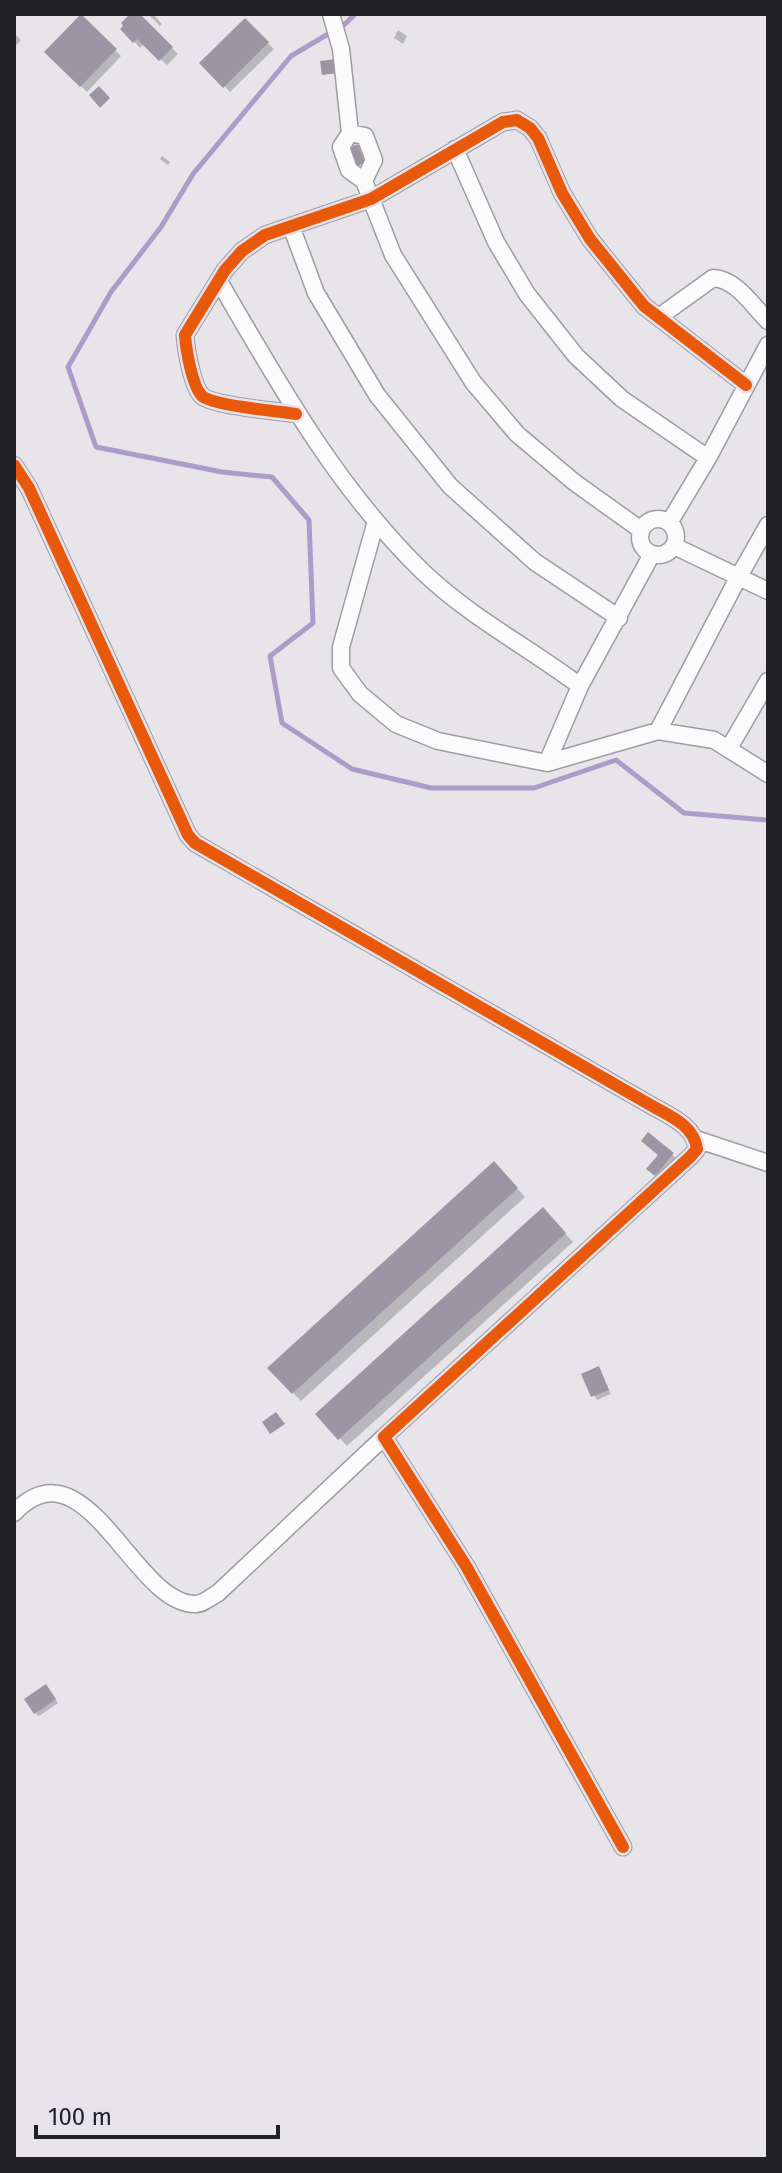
<svg xmlns="http://www.w3.org/2000/svg" width="782" height="2173" font-family="'Fira Sans',sans-serif">
<style>
.shadow{fill:#0003}
.lines{fill:none;stroke-linecap:round;stroke-linejoin:round}
.stream{stroke:#ac9cc9;stroke-width:5}
.building{fill:#9c96a4}
.minor-casing{stroke:#9e9da1;stroke-width:19}
.minor{stroke:#fbfbfc;stroke-width:16}
.cycleway-casing{stroke:#e6e2ed;stroke-width:17}
.cycleway{stroke:#e8590c;stroke-width:12}
</style>
<rect width="100%" height="100%" fill="#e7e5ea"/>
<path class="shadow" d="M132,14H137L178,54L167,65L144,44L140,48L123,29Z
M148,14H153L162,24L160,26Z
M81,17L121,56L87,92L47,52Z
M245,21L274,49L230,92L202,63Z
M398,30L407,36L403,44L394,38Z
M14,33L21,40L14,48Z
M162,156L170,162L168,165L160,159Z
M672,1155L676,1158L660,1178L649,1169Z
M502,1172L525,1197L301,1401L270,1368Z
M551,1218L573,1242L347,1446L317,1414Z
M599,1369L611,1394L597,1400L584,1375Z
M49,1690L58,1703L39,1716L35,1713Z"/>
<g class="lines">
<path class="stream" d="M355,14L345,24L291,56L193,174L161,227L111,292L68,367L96,447L222,472L272,477L309,520L313,623L270,656L282,723L352,769L431,788H534L616,760L684,813L768,820"/>
</g>
<path class="building" d="M81,14L117,49L80,87L44,52Z
M130,14H140L173,47L159,61L137,39L133,43L120,29L123,26L121,23Z
M245,18L269,42L223,88L199,63Z
M337,59L339,73L322,75L320,61Z
M99,86L110,98L100,108L89,95Z
M358,144L365,163L354,167L347,148Z
M648,1132L674,1153L655,1176L646,1169L658,1155L641,1141Z
M494,1161L518,1188L292,1394L267,1368Z
M543,1207L566,1233L338,1440L315,1414Z
M599,1366L609,1390L591,1397L581,1374Z
M276,1412L285,1424L270,1434L262,1422Z
M46,1684L56,1699L34,1714L24,1699Z"/>
<g class="lines">
<g class="minor-casing">
<path id="minor" d="M331,14L341,49L350,133L341,147L349,170L364,181L393,255L473,382L517,434L574,482L641,530
M350,133L365,136L374,160L364,181
M455,149L496,242L527,294L576,356L622,399L708,458
M291,226L316,293L377,395L450,486L535,562L619,618
M219,281C278,383 337,488 422,571C471,618 527,646 580,686
M659,317L713,278C736,279 752,305 768,321
M296,414C278,411 214,406 202,396C192,386 186,349 185,335L225,270L242,251L265,235L371,199L503,122L517,120L530,128L538,138L562,193L590,239L644,306L746,385
M14,465L29,488L188,835L195,843L647,1103C667,1115 694,1124 697,1149L690,1157L384,1437L466,1566L623,1847
M640 537a18 18 0 1 1 36 0a18 18 0 1 1-36 0Z
M376,521L341,647V668L360,694L396,724L438,741L547,763L658,731L714,740L768,774
M669,523L708,458L768,345
M674,546L768,591
M658,731L738,578L768,525
M729,748L768,681
M547,763L580,686L652,554
M696,1139L768,1163
M14,1513C86,1437 134,1606 196,1604C203,1604 211,1597 218,1593L384,1437"/>
</g>
<use href="#minor" class="minor"/>
<g class="cycleway-casing">
<path id="cycleway" d="M296,414C278,411 214,406 202,396C192,386 186,349 185,335L225,270L242,251L265,235L371,199L503,122L517,120L530,128L538,138L562,193L590,239L644,306L746,385
M14,465L29,488L188,835L195,843L647,1103C667,1115 694,1124 697,1149L690,1157L384,1437L466,1566L623,1847"/>
</g>
<use href="#cycleway" class="cycleway"/>
</g>
<rect width="782" height="2173" fill="none" stroke="#222125" stroke-width="32"/>
<path d="M36 2125v12h242v-12" fill="none" stroke="#222125" stroke-width="4"/>
<text x="48" y="2125" font-size="24" fill="#222125" stroke="#e6e2ed" stroke-width="6" paint-order="stroke">100 m</text>
</svg>
